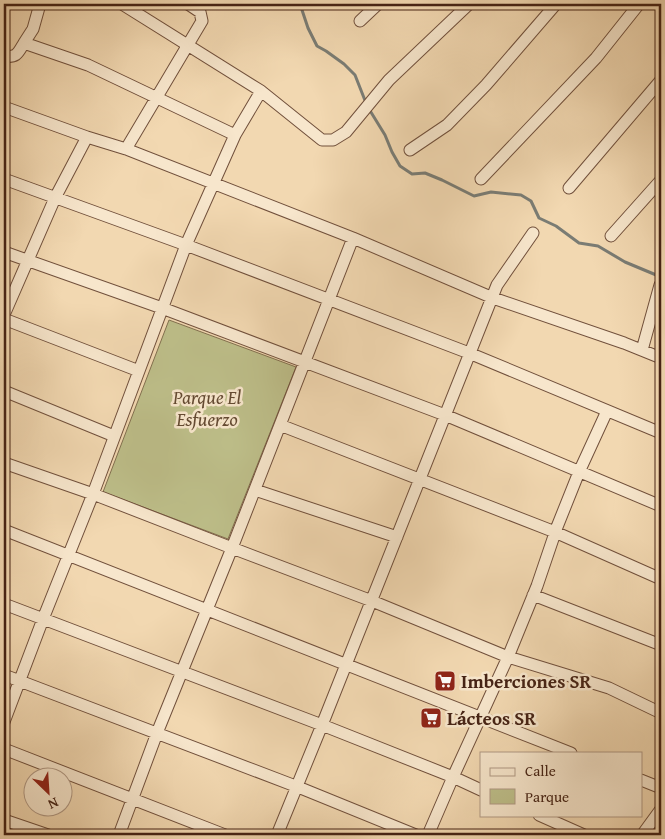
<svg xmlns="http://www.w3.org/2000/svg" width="665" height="839" font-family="'Gentium Book Plus',serif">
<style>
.green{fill:#bdbe89;stroke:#82704f}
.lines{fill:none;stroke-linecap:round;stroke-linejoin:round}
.stream{stroke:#7a7c74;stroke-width:3}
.minor-casing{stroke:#71503c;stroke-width:13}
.minor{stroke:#f7e6cc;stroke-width:11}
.labels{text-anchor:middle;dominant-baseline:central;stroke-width:5;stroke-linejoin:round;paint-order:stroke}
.park-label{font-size:19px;font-style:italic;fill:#644a32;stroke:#f7e6cc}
.poi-label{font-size:19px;font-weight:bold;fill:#462315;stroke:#f7e6cc;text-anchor:start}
</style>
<rect width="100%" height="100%" fill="#f2d8b1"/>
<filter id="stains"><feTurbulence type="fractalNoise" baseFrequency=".004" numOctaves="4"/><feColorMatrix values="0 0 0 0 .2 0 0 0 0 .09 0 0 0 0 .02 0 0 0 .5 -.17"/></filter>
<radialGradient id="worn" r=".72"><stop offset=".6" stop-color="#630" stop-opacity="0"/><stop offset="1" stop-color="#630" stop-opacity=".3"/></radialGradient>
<path class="green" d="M169,320L296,367L228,539L103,492Z"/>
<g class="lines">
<path class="stream" d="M300,4L308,28L317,46L326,51L344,64L355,75L366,103
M369,109L385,135L392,152L400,166L412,174L425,173L442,180L474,196L491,192L521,195L531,201L539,218L556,226L579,243L598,246L625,262L661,277"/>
<g class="minor-casing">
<path id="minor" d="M40,4L33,29L24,43L88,65L235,135
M122,4L261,91L322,140H333L346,132L389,80L469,4
M360,21L378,4
M4,56C17,58 18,53 24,43
M4,107L87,137L126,149L353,238L493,298L624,343L661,358
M126,149L202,21L200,12L188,4
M410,150L447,125L486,85L556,4
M4,179L186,245L469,353L661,433
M481,179L596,58L639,4
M569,188L661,80
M611,236L661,180
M4,252L162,308L445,415L661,506
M4,315L55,198L87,137
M4,319L139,371
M642,350L660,285
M4,391L114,436
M280,425L555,532L661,579
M4,463L93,494L232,548L372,601L508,657L609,688L661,713
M255,490L397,537
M4,530L571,753
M533,595L661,645
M4,604L322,725L453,777L481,790
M4,675L298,787L416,835
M4,722L43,619L93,494L186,245L235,135L261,91
M4,749L225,835
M641,780L661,788
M539,815L584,835
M4,820L48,835
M119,835L157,733L232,548L353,238
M277,835L322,725L497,285L533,233
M428,835L453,777L508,657L537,586L557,527L579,472L607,411
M642,835L661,809"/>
</g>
<use href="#minor" class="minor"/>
</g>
<defs>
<g id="supermarket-square" transform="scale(1.125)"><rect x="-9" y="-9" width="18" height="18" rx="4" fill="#8f2418" stroke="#f7e6cc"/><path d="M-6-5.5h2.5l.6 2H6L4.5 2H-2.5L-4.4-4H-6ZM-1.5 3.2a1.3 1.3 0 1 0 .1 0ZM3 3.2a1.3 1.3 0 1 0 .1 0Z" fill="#fff"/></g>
</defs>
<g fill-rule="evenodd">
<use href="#supermarket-square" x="445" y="681"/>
<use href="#supermarket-square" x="431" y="718"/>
</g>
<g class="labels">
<g class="park-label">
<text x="207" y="397">Parque El<tspan x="207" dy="22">Esfuerzo</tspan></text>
</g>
<g class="poi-label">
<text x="461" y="681">Imberciones SR</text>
<text x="447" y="718">Lácteos SR</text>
</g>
</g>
<rect width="665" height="839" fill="none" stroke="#f2d8b1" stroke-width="20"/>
<rect x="5" y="5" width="655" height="829" fill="none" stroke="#462315" stroke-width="2.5"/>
<rect x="10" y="10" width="645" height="819" fill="none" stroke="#462315"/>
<rect x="480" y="752" width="162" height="65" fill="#f7e6cc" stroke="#b09883"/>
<rect x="490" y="768" width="25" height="8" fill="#f7e6cc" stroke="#b09883"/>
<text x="525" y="776" font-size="15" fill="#462315">Calle</text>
<rect x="490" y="789" width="25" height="15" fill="#bdbe89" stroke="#b09883"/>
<text x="525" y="802" font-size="15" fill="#462315">Parque</text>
<g transform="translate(48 792) rotate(155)"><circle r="24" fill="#f7e6cc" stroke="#b09883"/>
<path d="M0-4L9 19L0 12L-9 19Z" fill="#8f2418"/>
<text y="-8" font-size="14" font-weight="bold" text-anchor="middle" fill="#462315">N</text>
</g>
<rect width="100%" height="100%" filter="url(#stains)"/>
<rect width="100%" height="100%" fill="url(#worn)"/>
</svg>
